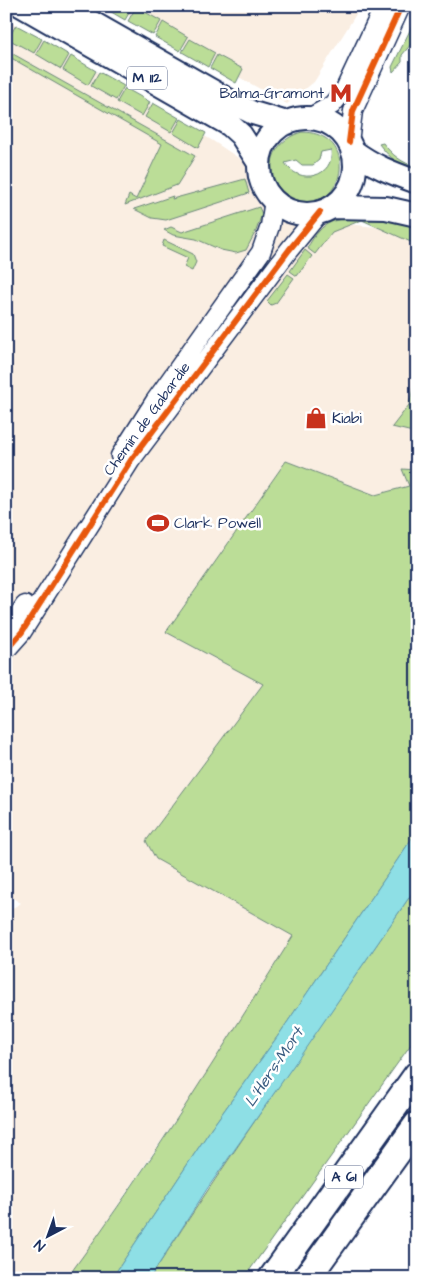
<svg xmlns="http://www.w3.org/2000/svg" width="423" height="1284" font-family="'Architects Daughter',sans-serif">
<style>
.built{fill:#faeee2}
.green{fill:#bbdd97;stroke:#6b867a;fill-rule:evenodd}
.water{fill:#8edfe5;stroke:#6099af}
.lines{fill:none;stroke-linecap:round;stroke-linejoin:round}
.tertiary-casing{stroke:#1b2f5e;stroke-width:21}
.primary-casing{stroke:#1b2f5e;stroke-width:26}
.motorway-casing{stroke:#1b2f5e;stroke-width:30}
.tertiary{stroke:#fff;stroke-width:18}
.primary{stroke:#fff;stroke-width:22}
.motorway{stroke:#fff;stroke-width:26}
.cycleway-casing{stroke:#fff;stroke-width:9}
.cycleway{stroke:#e8590c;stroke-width:6}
.labels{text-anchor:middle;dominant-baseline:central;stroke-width:5;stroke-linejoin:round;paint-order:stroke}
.shield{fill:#fff;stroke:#5f6d8e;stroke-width:1}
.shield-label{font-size:14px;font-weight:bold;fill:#1b2f5e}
.poi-label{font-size:15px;fill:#1b2f5e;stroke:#fff;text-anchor:start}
.street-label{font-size:15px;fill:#1b2f5e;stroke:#fff}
.water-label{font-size:16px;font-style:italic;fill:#385b80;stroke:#fff}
</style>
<rect width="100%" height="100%" fill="#fff"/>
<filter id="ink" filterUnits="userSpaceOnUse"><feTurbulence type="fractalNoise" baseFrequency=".02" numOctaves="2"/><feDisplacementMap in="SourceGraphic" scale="10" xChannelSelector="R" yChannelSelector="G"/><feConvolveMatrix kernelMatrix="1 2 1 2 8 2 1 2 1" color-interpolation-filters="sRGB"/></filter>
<g filter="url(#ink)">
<path class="built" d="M111,6H361L314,82L287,104Z
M6,19L213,141L336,223L417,231V484L375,495L286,461L166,632L263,684L146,841L156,859L293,936L207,1073L95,1239L67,1278H6V1094L8,1091L6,1090V912L21,903L6,894Z"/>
<path class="green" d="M101,6H133L125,20Z
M136,7L161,21L153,35L128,21Z
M417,16V37L402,55V62L393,72L392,67Z
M163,22L188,37L180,51L155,37Z
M16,25L42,39L34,53L8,39Z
M190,39L215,53L208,67L182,52Z
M44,40L69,55L61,69L36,54Z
M6,50L195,156L177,185L125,205L129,195L136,199L162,144L6,55Z
M217,55L243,69L236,83L210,68Z
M71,56L96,71L88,85L63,70Z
M99,72L124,86L116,100L91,86Z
M125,88L150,102L142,116L117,102Z
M153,103L179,118L171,132L145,117Z
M181,119L206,133L198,148L173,133Z
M302,132C362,133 344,214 298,200C288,197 279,190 275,181C265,158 280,138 302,132ZM331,150C335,177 299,186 285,163L296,160L302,165H313L319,160L321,152Z
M383,143C392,155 402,163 417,167V171C399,164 391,160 379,144Z
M245,179L249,193L166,220L152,218L134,209L173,196L172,199Z
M259,207L262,214L256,231L246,250L236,253L221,250L196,239L173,235L164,230L171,227L182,232Z
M377,217L417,226V252L413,243L362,220L332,232L315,254L307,248C311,242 314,236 319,231C332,215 358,218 377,217Z
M164,240L193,254L196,262L192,271L184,267L188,258L162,246Z
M305,250L312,256L297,276L290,271Z
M288,274L294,278L276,303L271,305L267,301Z
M417,372V433L392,427L409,405Z
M286,461L375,495L409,486L402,469L417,470V831L280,1033L213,1126L112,1278H67C148,1168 220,1052 293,936L156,859L146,841L263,684L166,632Z
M417,886V1036L244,1278H150C236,1145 328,1016 417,886Z"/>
<path class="water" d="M417,831V886L303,1052L207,1189L150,1278H112L213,1126L280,1033Z"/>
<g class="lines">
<g class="tertiary-casing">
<path id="tertiary" d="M309,118L332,105L345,89L384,6
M349,142L353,111L401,6
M120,456L155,401L261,252L270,226L274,200
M6,632L25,605
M6,650L22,632L131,460L289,250L320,212"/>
</g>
<g class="primary-casing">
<path id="primary" d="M22,6L230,125L241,135L259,163
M63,6L237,105L253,113L287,123
M259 166a48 48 0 1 1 96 0a48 48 0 1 1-96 0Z
M352,150C373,166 392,173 417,182
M332,207L386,208L417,215"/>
</g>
<g class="motorway-casing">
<path id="motorway" d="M272,1278L417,1075
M307,1278L417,1125"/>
</g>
<use href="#tertiary" class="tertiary"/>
<use href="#primary" class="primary"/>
<use href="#motorway" class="motorway"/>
<g class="cycleway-casing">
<path id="cycleway" d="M349,142L353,111L401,6
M6,650L22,632L131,460L289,250L320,212"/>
</g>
<use href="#cycleway" class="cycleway"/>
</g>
</g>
<defs>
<g id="metro-bare" transform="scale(1.725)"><path d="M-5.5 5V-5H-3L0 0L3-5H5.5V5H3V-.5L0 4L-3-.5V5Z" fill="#c8321e" stroke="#fff" stroke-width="2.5" paint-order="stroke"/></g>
<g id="shop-bare" transform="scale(1.725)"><path d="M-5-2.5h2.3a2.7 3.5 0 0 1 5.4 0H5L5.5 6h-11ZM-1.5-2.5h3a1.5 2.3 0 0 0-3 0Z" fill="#c8321e" stroke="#fff" stroke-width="2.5" paint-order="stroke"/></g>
<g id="stadium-bare" transform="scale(1.725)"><path d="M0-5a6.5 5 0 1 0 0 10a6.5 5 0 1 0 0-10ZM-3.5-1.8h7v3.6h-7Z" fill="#c8321e" stroke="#fff" stroke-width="2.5" paint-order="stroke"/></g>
</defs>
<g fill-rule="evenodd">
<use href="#metro-bare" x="341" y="93"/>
<use href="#shop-bare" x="316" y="418"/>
<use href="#stadium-bare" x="158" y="523"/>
</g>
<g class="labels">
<g class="shield">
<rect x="127" y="66.5" width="40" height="23" rx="4"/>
<rect x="325" y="1165.5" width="38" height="23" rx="4"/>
</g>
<g class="shield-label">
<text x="147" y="78">M 112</text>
<text x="344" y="1177">A 61</text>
</g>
<g class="poi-label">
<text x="324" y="93" text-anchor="end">Balma-Gramont</text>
<text x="332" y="418">Kiabi</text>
<text x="174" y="523">Clark Powell</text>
</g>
<g class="street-label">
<text transform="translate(147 419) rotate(-54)">Chemin de Gabardie</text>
</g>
<g class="water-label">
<text transform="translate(274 1067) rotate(-56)">L'Hers-Mort</text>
</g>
</g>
<rect width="423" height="1284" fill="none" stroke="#fff" stroke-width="25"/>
<rect x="12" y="12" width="398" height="1259" fill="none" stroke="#1b2f5e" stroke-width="2" filter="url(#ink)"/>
<g transform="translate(48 1236) rotate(221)" stroke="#ffffff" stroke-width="4" paint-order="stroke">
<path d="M0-4L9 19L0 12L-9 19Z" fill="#1b2f5e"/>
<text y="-8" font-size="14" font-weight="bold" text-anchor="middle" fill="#1b2f5e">N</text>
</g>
</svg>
